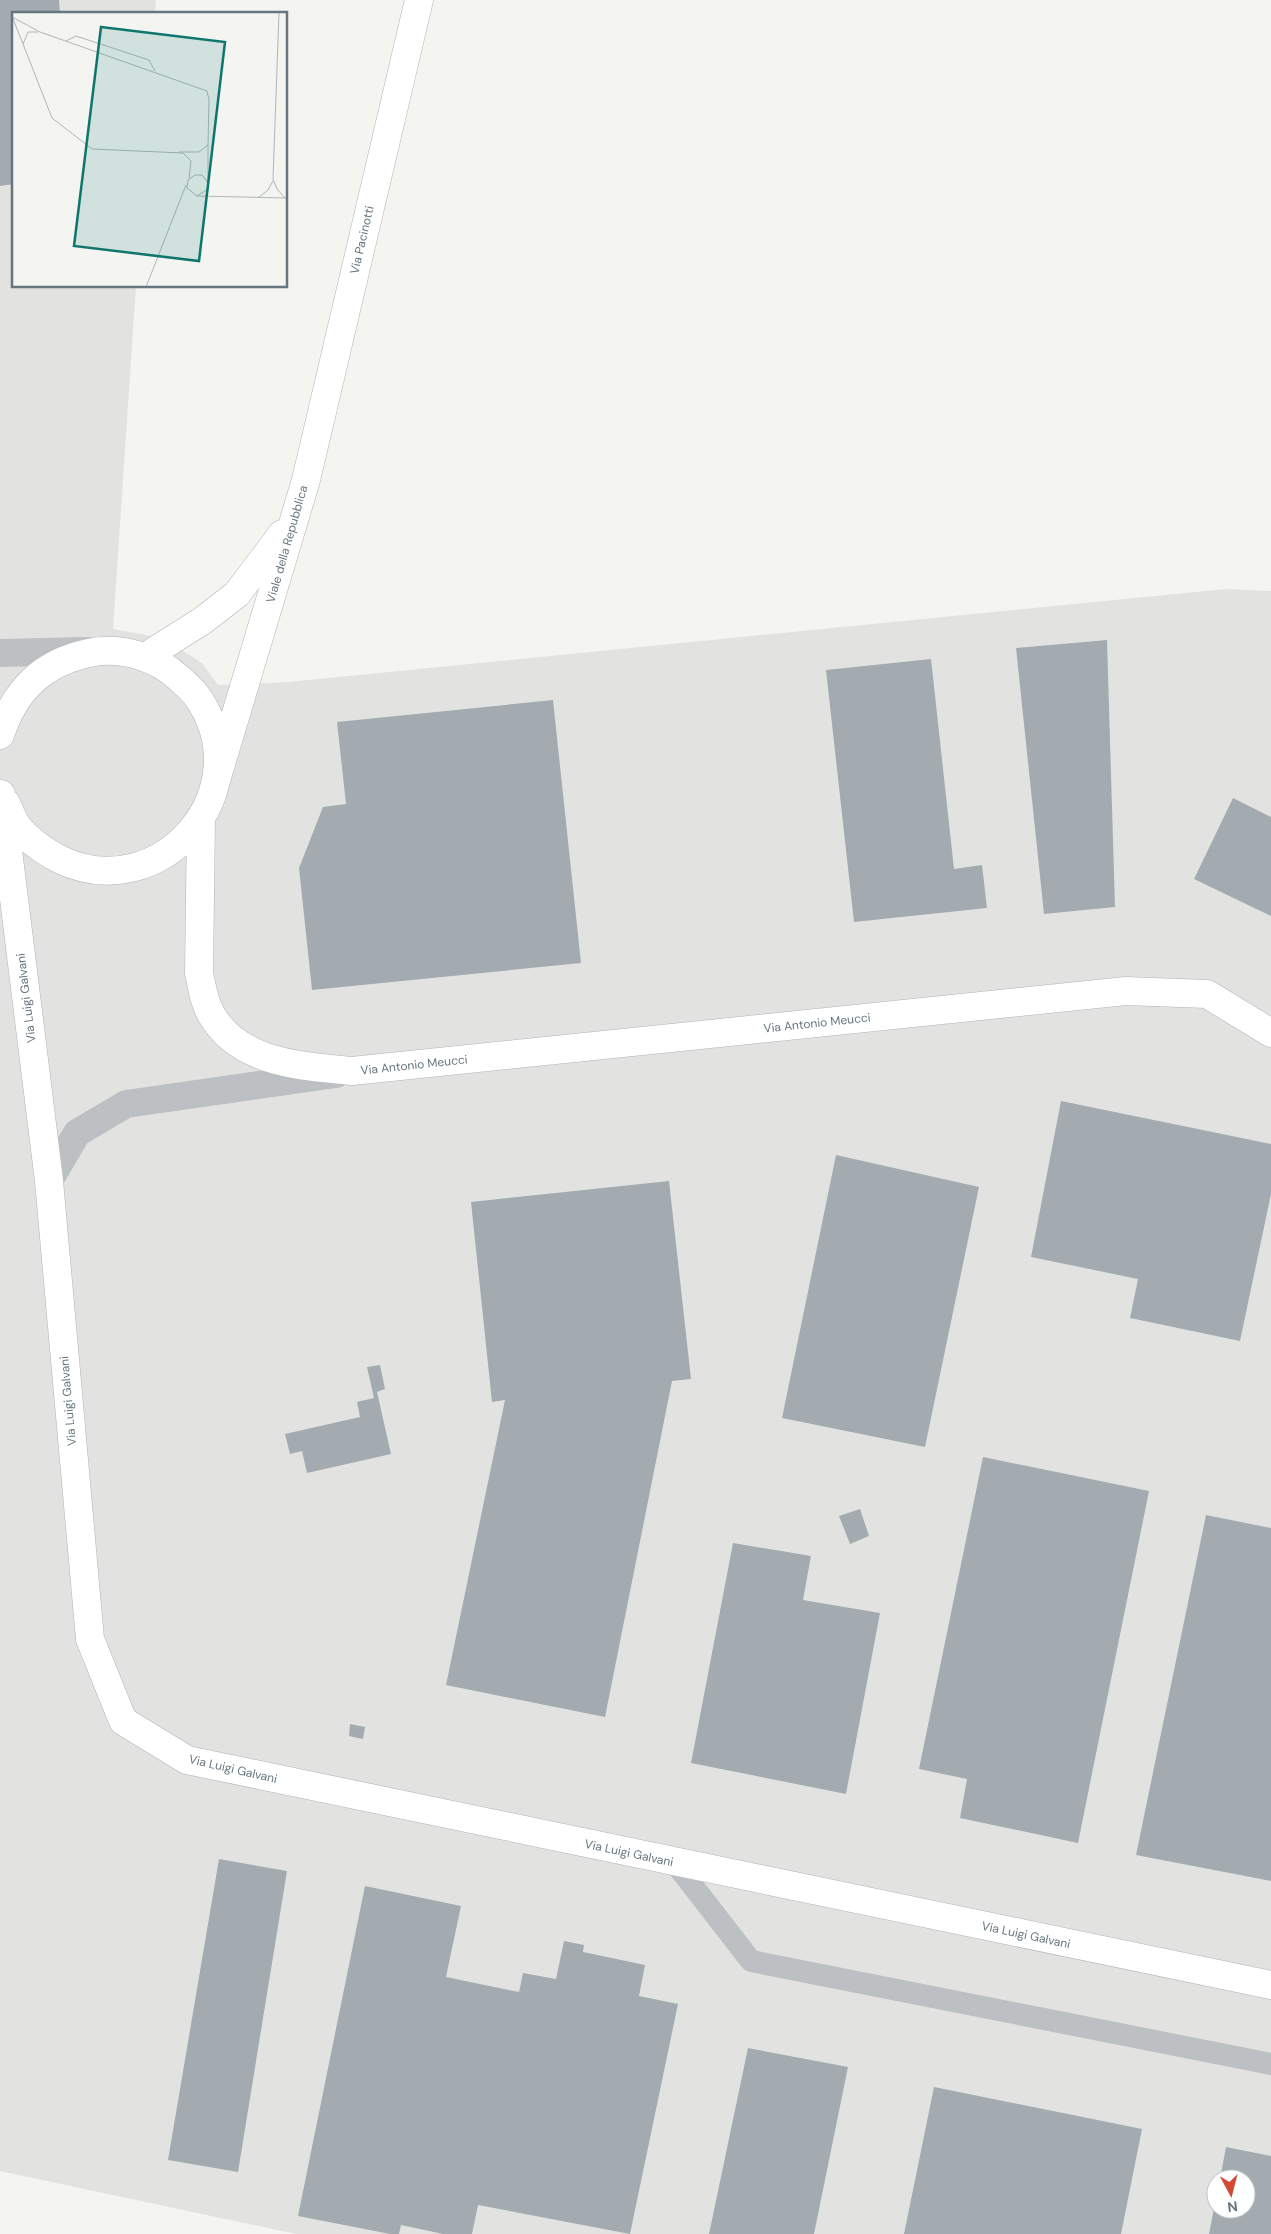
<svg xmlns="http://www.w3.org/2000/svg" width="1271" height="2234" font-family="'DM Sans',sans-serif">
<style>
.built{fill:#e2e3e1;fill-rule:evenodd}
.building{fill:#a4abb0}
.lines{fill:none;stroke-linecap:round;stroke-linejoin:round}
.secondary-casing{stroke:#aeb4b7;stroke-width:29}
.lane{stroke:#bcc0c3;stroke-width:22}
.street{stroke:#bcc0c3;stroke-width:28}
.secondary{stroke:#fff;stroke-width:28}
.labels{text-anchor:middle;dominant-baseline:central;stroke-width:5;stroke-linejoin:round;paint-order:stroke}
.street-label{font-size:12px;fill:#66767f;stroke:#fff}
.inset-road{fill:none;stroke:#aeb7b9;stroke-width:1}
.view{fill:#0f766e;fill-opacity:0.15;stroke:#0f766e;stroke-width:2.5}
.inset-edge{fill:none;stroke:#66767f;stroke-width:2.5}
</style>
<rect width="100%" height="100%" fill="#f4f4f1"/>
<path class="built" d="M0,0H156L155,14H14V286H136L113,629L163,638L202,663L218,685L288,682L1226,589L1271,591V2234H296L0,2171ZM1216,2179H1246V2209H1216Z"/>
<path class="building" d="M0,0H59L60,14H14V184L0,186Z
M1107,640L1115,907L1044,914L1016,648Z
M931,659L954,869L982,865L987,908L854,922L826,670Z
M553,700L581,963L312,990L299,868L323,807L346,804L337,722Z
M1233,798L1271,817V916L1194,879Z
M1061,1101L1271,1144V1194L1240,1341L1130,1318L1138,1279L1031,1257Z
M836,1155L979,1187L925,1447L782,1418Z
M669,1181L691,1379L672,1381L605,1717L446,1685L505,1400L492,1402L471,1202Z
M380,1365L385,1389L377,1392L391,1454L307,1473L302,1451L290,1454L285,1434L360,1417L357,1402L374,1398L367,1367Z
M983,1457L1149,1491L1078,1843L960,1818L967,1779L919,1769Z
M860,1509L869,1536L850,1544L839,1516Z
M1206,1515L1271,1528V1881L1136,1855Z
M733,1543L811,1556L803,1600L880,1613L846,1794L691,1763Z
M350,1724L365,1727L363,1739L349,1736Z
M219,1859L287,1871L238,2172L168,2160Z
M365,1886L461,1906L446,1977L519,1992L523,1973L556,1979L564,1941L584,1945L583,1952L645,1965L639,1996L678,2004L630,2234L478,2205L472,2234H443L401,2225L399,2234H390L298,2216Z
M748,2048L848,2067L814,2234H709Z
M934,2087L1142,2129L1121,2234H904Z
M1226,2147L1271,2156V2234H1209L1215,2203L1216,2209H1246V2179H1220Z"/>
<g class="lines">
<g class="secondary-casing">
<path id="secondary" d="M145,657L202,621L237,594L282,534
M0,735C15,690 42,663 89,653C120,646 157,657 180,679C185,684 192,689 196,695C264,788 161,909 59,859C44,851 28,840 17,826C13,820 9,810 6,803
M215,784L306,480L419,0
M1,794L49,1181L90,1639L123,1721L187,1760L1271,1985
M201,820L199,973C202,987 204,1002 211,1014C239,1064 303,1066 352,1071L1126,991L1207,994L1271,1033"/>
</g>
<path class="lane" d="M675,1863L751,1961L1271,2064"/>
<path class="street" d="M0,653L87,651
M49,1181L77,1133L126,1104L336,1074"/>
<use href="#secondary" class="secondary"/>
</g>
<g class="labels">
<g class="street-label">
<text transform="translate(362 240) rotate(-77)">Via Pacinotti</text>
<text transform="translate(287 544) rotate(-74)">Viale della Repubblica</text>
<text transform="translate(26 998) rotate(-97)">Via Luigi Galvani</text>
<text transform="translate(817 1023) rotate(-6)">Via Antonio Meucci</text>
<text transform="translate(414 1065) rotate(-6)">Via Antonio Meucci</text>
<text transform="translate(68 1401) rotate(-95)">Via Luigi Galvani</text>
<text transform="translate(233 1769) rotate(13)">Via Luigi Galvani</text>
<text transform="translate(629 1853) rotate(12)">Via Luigi Galvani</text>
<text transform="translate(1026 1935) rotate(12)">Via Luigi Galvani</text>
</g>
</g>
<g transform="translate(12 12)">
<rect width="275" height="275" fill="#f4f4f1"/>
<path class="inset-road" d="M267,0L261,167L265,177L273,186M0,4L40,106L80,137L171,141L179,149L177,166M0,5L28,20L195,79L197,88L196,133V177L185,184L175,176L176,168L183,163H190L196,171M54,29L64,24L137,48L143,59M11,32L16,20H26M167,140H187L196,133M185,184L275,186M246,186L256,178L261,169M134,275L174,173"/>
<path class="view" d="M89,15L213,30L187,249L62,234Z"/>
<rect width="275" height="275" class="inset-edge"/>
</g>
<g transform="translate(1231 2194) rotate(173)"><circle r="24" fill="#ffffff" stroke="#c2c8cc"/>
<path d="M0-4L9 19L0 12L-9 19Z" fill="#d14934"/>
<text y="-8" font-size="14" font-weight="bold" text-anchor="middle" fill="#66767f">N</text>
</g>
</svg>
